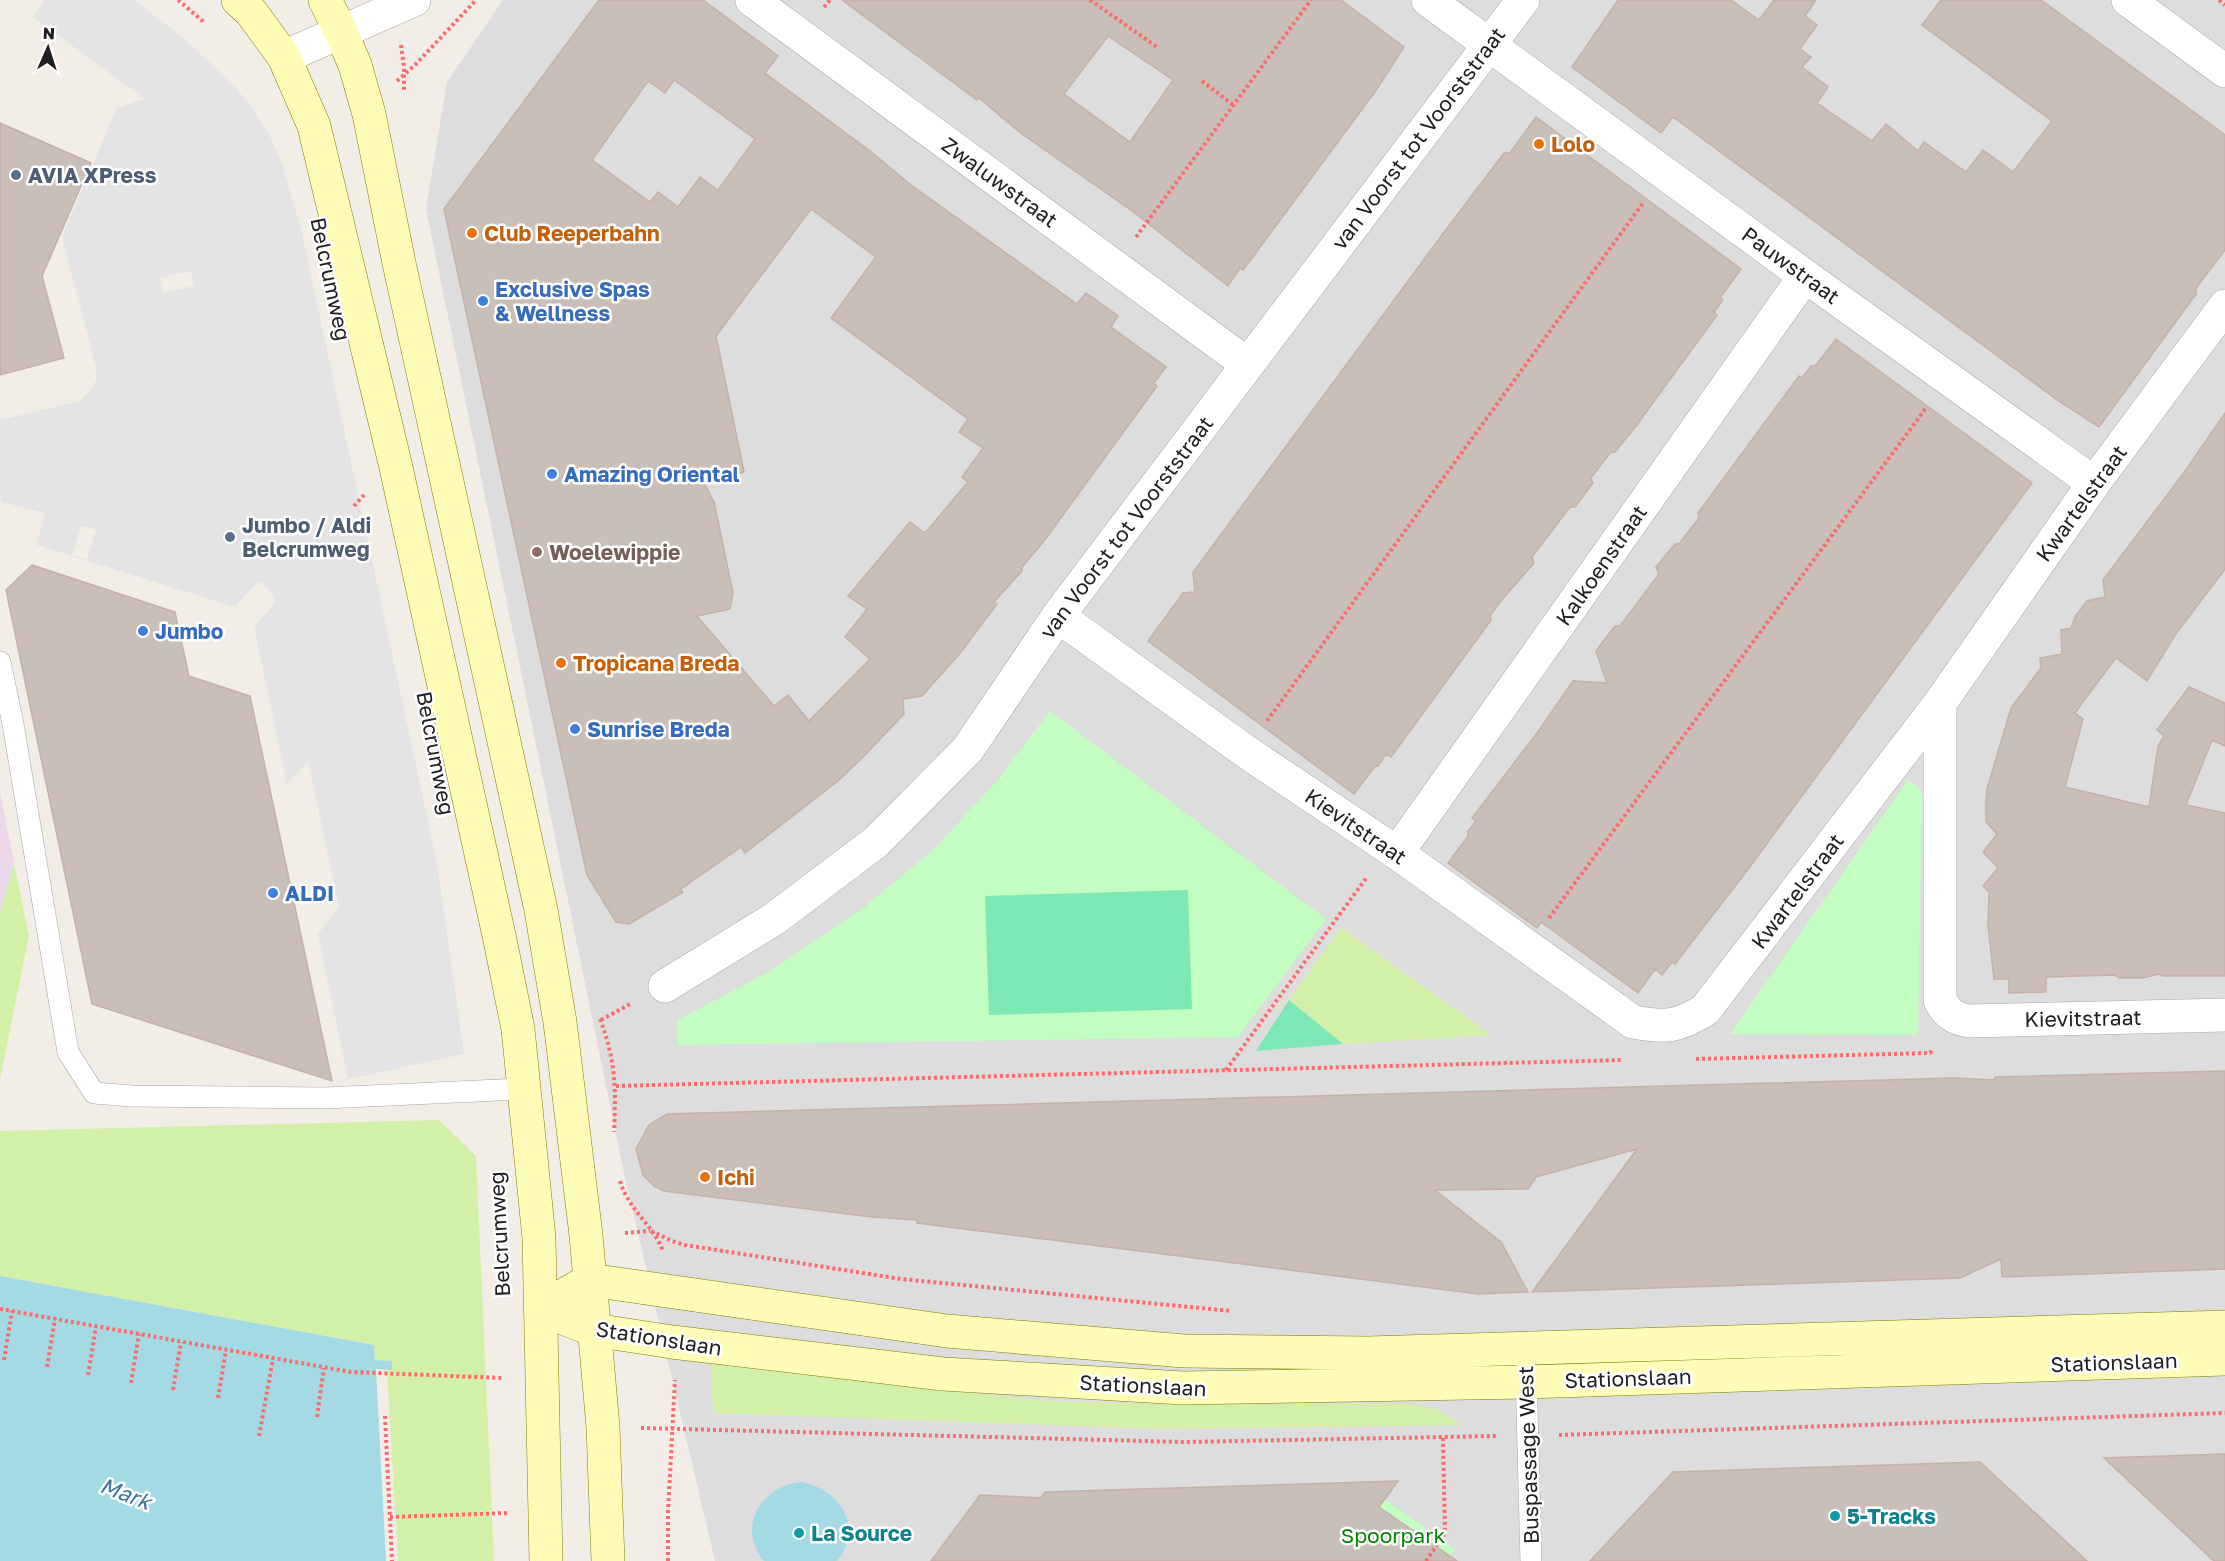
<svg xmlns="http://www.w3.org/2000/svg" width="2225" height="1561" font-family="'Golos Text',sans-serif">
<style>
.residential{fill:#dedddd}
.industrial{fill:#ebd7e9}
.grass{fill:#d2f0a8}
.park{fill:#c1fec0}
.pitch{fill:#7de7b5}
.parking{fill:#e4e4e4;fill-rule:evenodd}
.water{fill:#a3dae3}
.building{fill:#cabeb9;stroke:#c5b1a7;stroke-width:1.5;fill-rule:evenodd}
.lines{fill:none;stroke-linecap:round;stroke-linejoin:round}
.service-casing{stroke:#a7a7a7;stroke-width:22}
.minor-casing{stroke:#a7a7a7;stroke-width:34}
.secondary-casing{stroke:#7d7f00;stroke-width:34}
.path{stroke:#ff6b6a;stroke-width:4;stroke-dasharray:3 3;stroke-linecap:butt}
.service{stroke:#fff;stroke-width:21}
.minor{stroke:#fff;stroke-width:33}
.secondary{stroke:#fffcb7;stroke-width:33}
.food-dot{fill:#e8710a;stroke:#fff;stroke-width:2}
.service-dot{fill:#5c6f8a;stroke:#fff;stroke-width:2}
.shop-dot{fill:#3f7fe0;stroke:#fff;stroke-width:2}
.education-dot{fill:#8d6e63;stroke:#fff;stroke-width:2}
.culture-dot{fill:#0f9aa8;stroke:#fff;stroke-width:2}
.labels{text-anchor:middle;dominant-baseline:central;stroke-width:5;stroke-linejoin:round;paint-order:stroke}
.street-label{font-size:21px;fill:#202020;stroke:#fff}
.food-label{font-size:21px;font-weight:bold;fill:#c56008;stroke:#fff;text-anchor:start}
.service-label{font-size:21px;font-weight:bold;fill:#4e5e75;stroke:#fff;text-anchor:start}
.shop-label{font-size:21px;font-weight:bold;fill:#366cbe;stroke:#fff;text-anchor:start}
.education-label{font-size:21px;font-weight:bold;fill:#785e54;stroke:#fff;text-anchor:start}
.culture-label{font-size:21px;font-weight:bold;fill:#0d838f;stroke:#fff;text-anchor:start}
.park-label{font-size:21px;fill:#038502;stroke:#fff}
.water-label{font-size:22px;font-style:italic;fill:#3c77a1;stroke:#fff}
</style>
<rect width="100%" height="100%" fill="#f2ede6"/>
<path class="residential" d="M503,0H2225V1561H715L625,1178L426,209L447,82Z"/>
<path class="industrial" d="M0,793L14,863L0,913Z"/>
<path class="grass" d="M14,863L29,936L0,1079V913Z
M1341,928L1491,1035L1343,1044L1289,1000Z
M439,1120L476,1156L494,1561H398L387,1369H392L391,1361L375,1360L374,1345L0,1276V1131Z
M711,1364L1045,1401L1156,1404H1411L1439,1410L1461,1425L1162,1429L713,1413Z"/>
<path class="park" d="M1050,711L1326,919L1238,1037L678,1045V1020L772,970L863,908L933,850L996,782Z
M1908,780L1922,791L1918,1035L1730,1034Z
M1385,1499L1455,1550L1450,1556L1457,1561H1340Z"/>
<path class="pitch" d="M1188,890L1192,1009L989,1015L985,896Z
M1289,1000L1343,1044L1256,1051Z"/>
<path class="parking" d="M45,0H134L181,36L234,85L254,111L271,138L283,167L301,229L437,863L464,1054L348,1079L318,934L339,907L308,761L287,784L254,627L275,603L273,594L261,583H257L235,607L37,545L45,513L2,502L0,492V420L80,401L91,390L96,380V368L62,236L117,108L145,99L33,17ZM191,271L194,286L164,293L160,278ZM81,526L96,530L87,559L72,555Z"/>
<path class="water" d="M0,1276L374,1345L375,1360L392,1361V1370L376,1369L386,1561H0Z
M801,1482C840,1489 865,1527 837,1561H764C736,1527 761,1486 801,1482Z"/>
<path class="building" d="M599,0H703L778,56L765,73L870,151L911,185L1077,304L1086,293L1118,316L1111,327L1166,367L1154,383L1157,386L1044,541L1022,567V571L994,602L997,604L961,652L922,696L903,699L904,714L865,755L838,781L745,853L741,847L681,889L683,892L629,924L616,922L587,875L444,209ZM674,80L755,139L718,190L700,177L678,207L658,192L650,202L592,160L648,81L665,93ZM811,209L876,257L831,318L968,419L959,432L983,448L962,477L968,482L925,533L910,522L848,596L867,609L845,637L870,659L809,721L788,695L774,706L697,616L730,609L733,593L714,502L703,481L744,472L716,336Z
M842,0H1341L1404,47L1377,89L1255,254L1243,270L1240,268L1228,286L1132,211L1022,134L979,98L977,100ZM1108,36L1173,80L1130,142L1064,94Z
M1618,0H1731L1759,20L1774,0H1816L1805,16L1817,25L1800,49L1811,57L1802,67L1828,87L1817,103L1872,141L1886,124L1918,151L1924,142L1966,172L1983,150L2013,172L2052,121L1922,25L1941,0H2041L2225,135V250L2196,288V294L2099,427L2060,402L1673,117L1661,133L1572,67Z
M1536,117L1741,269L1720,298L1723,300L1714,312L1717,315L1636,426L1615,452L1610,453L1591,478L1593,483L1575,507H1570L1532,557L1534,563L1500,602L1490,616L1491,620L1391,757L1386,754L1378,766L1376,765L1354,794L1148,641L1183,593L1195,592L1193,573L1197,567L1445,231L1504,153H1510Z
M0,123L91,163L42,276L64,358L0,375Z
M1836,339L2032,483L1749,868L1675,964L1672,962L1662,975L1655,969L1638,993L1541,922L1537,928L1448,863L1468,836V831L1476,821L1472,818L1537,733L1573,681L1607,683L1596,651L1615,626H1620L1659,574L1656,567L1675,544H1679L1699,518L1698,513L1799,376L1802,378L1811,366L1816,365Z
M2225,413V569L2175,635L2147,681L2116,658L2094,687L2075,713L2083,719L2065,787L2149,807L2158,746L2164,736L2157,730L2189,687L2225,703V746L2212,740L2186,805L2225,813V976H2162L2159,974L2143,978H2119L2115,975L2046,977V992L2009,993V979H1994L1988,925L1989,892L1983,886L1998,868L1983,852L1997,834L1986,822V803L1987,789L2011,708L2041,668L2040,658L2062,654L2061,630L2071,628L2076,615L2087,601L2105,597L2103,580L2183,474Z
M32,565L175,612L189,676L250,696L332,1081L92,1004L6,590Z
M2225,1071V1269L2002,1277L2001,1259L1960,1278L1532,1292L1637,1149L1536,1177L1528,1189L1435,1190L1501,1242L1528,1292L1479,1294L917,1223V1220L872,1217L664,1191L654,1186L643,1175L636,1149L649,1125L667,1114L1954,1078L1995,1080V1077Z
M2225,1454V1561H2214L2104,1458Z
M1980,1462L2087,1561H1590L1673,1472Z
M1398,1481L1379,1507L1457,1561H931L980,1495L1041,1498L1045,1492Z"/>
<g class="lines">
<g class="service-casing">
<path id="service" d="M0,662L13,724L68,1052L94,1093L132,1096L325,1098L523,1089
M1526,1370L1531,1561"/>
</g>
<g class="minor-casing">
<path id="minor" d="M752,0L1247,364
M1428,0L1805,276L2094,483
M2128,0L2225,71
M284,57L414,0
M1058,616L1245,751L1397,853L1633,1022C1666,1028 1677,1027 1705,1010L1940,703L2094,483L2225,306
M1940,703V1000C1947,1014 1955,1019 1970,1021L2225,1015
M1397,853L1805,276
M665,986L774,919L876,842L968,749L1058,616L1523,0"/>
</g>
<g class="secondary-casing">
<path id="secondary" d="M238,0L251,12L284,57L314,126L395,463L500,940L518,1029L539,1238L546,1561
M325,0L341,32L355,65L369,114L399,263L541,910L560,1022L586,1235L603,1427L608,1561
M540,1309L590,1280L947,1331L1184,1351L1369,1353L2225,1327
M540,1309L594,1330L672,1342L943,1374L1183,1388L1526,1382L2225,1359"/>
</g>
<path class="path" d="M178,0L205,23
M1090,0L1157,47
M2219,0L2225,5
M824,7L830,0
M401,45L404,67V91
M397,81L415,65L476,0
M1202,81L1232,104
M1136,237L1311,0
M354,506L364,495
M1267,721L1643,203
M1549,918L1926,408
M600,1019C616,1061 616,1089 614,1132
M601,1020L632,1003
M1696,1059L1930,1053L1933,1049
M1226,1070L1367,877
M616,1086L1623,1060
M620,1181C628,1209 653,1225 663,1251
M651,1231L672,1241L685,1245L901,1279L1231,1311
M625,1233L650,1231
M0,1309L351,1372L503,1378
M4,1360L12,1311
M47,1367L55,1319
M88,1375L96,1327
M131,1383L139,1334
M173,1390L181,1342
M218,1398L226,1350
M385,1416L392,1561
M317,1417L324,1368
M641,1428L1184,1442L1497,1436
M1559,1435L2225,1413
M259,1436L273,1359
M390,1517L509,1513
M668,1561V1512L675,1380
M1426,1561L1445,1533L1443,1438"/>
<use href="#service" class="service"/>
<use href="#minor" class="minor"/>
<use href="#secondary" class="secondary"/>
</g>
<g class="food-dot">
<circle cx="1539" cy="144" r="6"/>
<circle cx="472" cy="233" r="6"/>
<circle cx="561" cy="663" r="6"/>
<circle cx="705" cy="1177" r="6"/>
</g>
<g class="service-dot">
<circle cx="16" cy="175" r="6"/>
<circle cx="230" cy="537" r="6"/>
</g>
<g class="shop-dot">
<circle cx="483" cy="301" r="6"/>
<circle cx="552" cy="474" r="6"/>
<circle cx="143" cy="631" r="6"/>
<circle cx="575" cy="729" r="6"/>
<circle cx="273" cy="893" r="6"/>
</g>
<circle class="education-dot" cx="537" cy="552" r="6"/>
<g class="culture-dot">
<circle cx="1835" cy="1516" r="6"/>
<circle cx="799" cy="1533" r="6"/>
</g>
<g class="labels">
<g class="street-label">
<text transform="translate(1418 138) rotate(-53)">van Voorst tot Voorststraat</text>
<text transform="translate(1000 182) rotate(36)">Zwaluwstraat</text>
<text transform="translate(1791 265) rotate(36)">Pauwstraat</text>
<text transform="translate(331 279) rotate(78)">Belcrumweg</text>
<text transform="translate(2081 503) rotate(-54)">Kwartelstraat</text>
<text transform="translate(1126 527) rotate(-53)">van Voorst tot Voorststraat</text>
<text transform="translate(1601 565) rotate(-55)">Kalkoenstraat</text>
<text transform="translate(436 753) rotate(79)">Belcrumweg</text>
<text transform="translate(1356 826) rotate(34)">Kievitstraat</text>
<text transform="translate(1797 891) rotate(-53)">Kwartelstraat</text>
<text transform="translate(2083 1018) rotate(-1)">Kievitstraat</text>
<text transform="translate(499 1234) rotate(-93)">Belcrumweg</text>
<text transform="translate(659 1338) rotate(9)">Stationslaan</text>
<text transform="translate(2114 1362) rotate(-2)">Stationslaan</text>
<text transform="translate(1628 1378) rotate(-2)">Stationslaan</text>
<text transform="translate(1143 1385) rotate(3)">Stationslaan</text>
<text transform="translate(1528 1455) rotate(-92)">Buspassage West</text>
</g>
<g class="food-label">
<text x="1551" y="144">Lolo</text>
<text x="484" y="233">Club Reeperbahn</text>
<text x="573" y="663">Tropicana Breda</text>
<text x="717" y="1177">Ichi</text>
</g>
<g class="service-label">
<text x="28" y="175">AVIA XPress</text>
<text x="242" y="525">Jumbo / Aldi<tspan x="242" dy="24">Belcrumweg</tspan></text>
</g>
<g class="shop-label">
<text x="495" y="289">Exclusive Spas<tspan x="495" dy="24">&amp; Wellness</tspan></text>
<text x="564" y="474">Amazing Oriental</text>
<text x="155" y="631">Jumbo</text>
<text x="587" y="729">Sunrise Breda</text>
<text x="285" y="893">ALDI</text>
</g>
<g class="education-label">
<text x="549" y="552">Woelewippie</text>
</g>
<g class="culture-label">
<text x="1847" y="1516">5-Tracks</text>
<text x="811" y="1533">La Source</text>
</g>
<g class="park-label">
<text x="1393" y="1535">Spoorpark</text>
</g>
<g class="water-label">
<text transform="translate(126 1493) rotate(21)">Mark</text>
</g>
</g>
<g transform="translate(48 48) rotate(3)" stroke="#ffffff" stroke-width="4.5" paint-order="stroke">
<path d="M0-4.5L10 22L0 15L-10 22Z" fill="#202020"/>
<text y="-9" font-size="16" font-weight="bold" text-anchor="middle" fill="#202020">N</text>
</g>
</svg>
